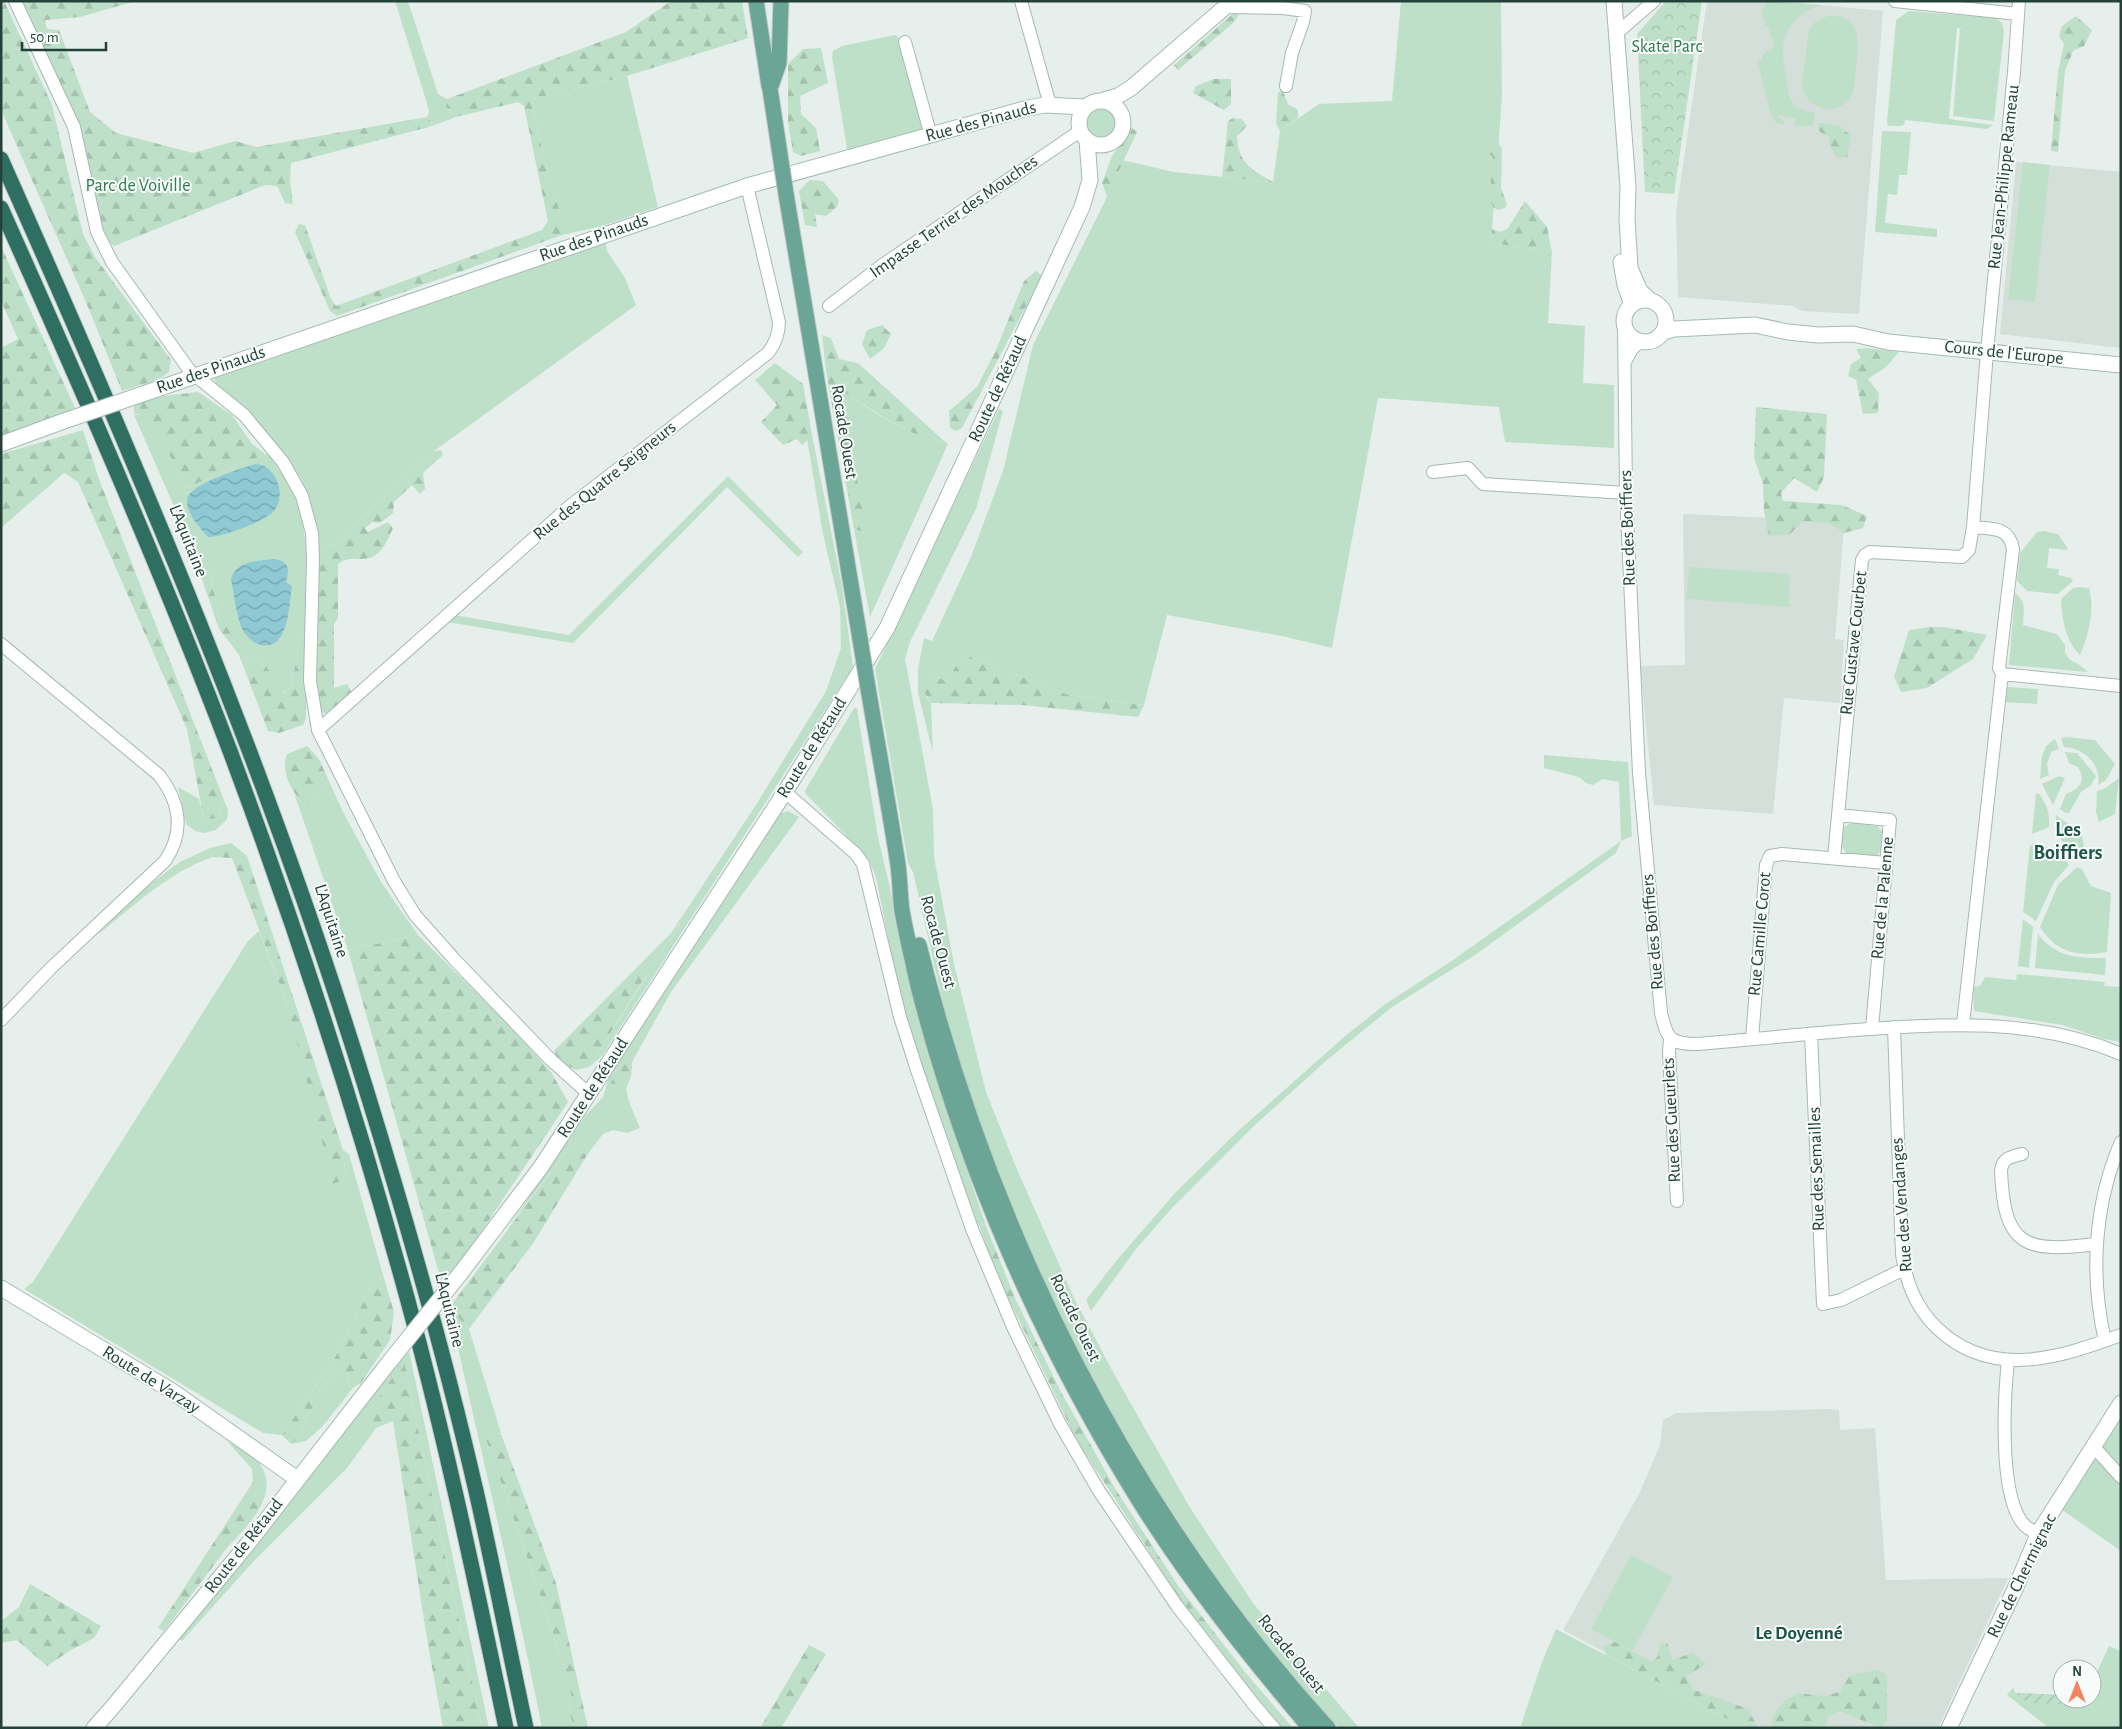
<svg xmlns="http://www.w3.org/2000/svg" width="2122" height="1729" font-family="'Alegreya Sans',sans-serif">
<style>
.built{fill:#d4dfda}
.grass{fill:#bfe0c8}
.forest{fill:url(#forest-firs)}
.park{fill:url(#park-crowns)}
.garden{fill:url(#garden-furrows)}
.water{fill:url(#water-waves)}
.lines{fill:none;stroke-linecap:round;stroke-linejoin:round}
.street-casing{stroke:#a8b8b2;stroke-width:14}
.secondary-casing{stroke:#a4bbb3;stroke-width:17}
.primary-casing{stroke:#c2cac8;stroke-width:17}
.highway-casing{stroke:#c2cac8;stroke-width:17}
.street{stroke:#fff;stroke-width:12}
.secondary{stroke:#fff;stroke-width:15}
.primary{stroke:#6aa596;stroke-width:15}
.highway{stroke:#2f6f62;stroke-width:15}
.secondary-bridge-casing{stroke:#a4bbb3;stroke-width:17;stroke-linecap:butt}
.primary-bridge-casing{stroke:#c2cac8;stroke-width:17;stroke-linecap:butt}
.secondary-bridge{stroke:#fff;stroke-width:15}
.primary-bridge{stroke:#6aa596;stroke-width:15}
.labels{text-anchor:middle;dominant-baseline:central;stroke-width:4;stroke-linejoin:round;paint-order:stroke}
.park-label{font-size:18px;fill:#2d7a4b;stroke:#f7fbf9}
.street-label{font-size:18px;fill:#24423a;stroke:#f7fbf9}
.neighbourhood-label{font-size:19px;font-weight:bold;fill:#1f5548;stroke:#f7fbf9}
.quarter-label{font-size:20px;font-weight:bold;fill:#1f5548;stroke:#f7fbf9}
</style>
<defs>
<pattern id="forest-firs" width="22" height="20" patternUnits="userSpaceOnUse" patternTransform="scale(1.25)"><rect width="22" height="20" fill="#bfe0c8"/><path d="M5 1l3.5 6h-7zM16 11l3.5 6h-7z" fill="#a4c1ad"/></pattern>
<pattern id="park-crowns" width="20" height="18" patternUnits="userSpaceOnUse" patternTransform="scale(1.25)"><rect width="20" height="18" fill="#bfe0c8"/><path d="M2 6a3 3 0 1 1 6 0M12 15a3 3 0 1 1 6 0" fill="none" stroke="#a4c1ad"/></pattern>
<pattern id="garden-furrows" width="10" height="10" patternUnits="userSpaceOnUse" patternTransform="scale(1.25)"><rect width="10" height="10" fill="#bfe0c8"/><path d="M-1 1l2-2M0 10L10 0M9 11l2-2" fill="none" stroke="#a4c1ad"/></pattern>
<pattern id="water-waves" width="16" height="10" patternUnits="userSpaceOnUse" patternTransform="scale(1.25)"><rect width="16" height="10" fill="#8ec9d4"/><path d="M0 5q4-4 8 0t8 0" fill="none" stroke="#74a5ad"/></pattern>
</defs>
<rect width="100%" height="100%" fill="#e6efeb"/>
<path class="built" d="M1707,1H1778L1883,11L1859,314L1802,311L1793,306L1678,297L1676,213Z
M2016,162L2121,172V348L2000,334Z
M1683,514L1796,519L1845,515L1835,639L1844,640L1840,703L1784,698L1773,814L1654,805L1640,666L1685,665Z
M1830,1409L1839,1410L1840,1430L1875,1428L1886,1580L2008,1578L1939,1726L1748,1728L1563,1630L1640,1492L1660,1445L1663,1420L1676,1413Z"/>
<path class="grass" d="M395,1H408L438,94L447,99L446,107L456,117L429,127L432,122L427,117L429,112L426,100Z
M1401,1H1501L1502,97L1491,243L1552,252L1548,323L1585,326L1583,383L1614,385V448L1505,442L1499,407L1378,398L1332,648L1282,636L1167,615L1144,705L1069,695L971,657L957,664L947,681L931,675L926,697L931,703L933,753L918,693V669L924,638L932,641L971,557L1003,471L1033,345L1104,203L1122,160L1174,172L1273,182L1280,131L1319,104L1392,101Z
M1766,1L1820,5C1781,21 1779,43 1787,81C1788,89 1789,102 1797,107C1801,110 1810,111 1815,113L1813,126H1794L1796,119L1778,115L1785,124L1776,123L1770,111L1758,63L1763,58L1762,56L1774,45L1768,26H1766L1761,11L1766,5Z
M1909,11L1996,18L2002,23L2004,32L1994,121L1953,116L1960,29H1964L1957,28L1949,119L1993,125L1987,129L1905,120L1904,125L1901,126H1889L1887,123L1896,20Z
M1828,16C1864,14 1858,44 1856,69C1855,78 1855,91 1850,98C1834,119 1804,107 1802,84L1809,31L1815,22Z
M895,35L898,37L923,128L921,132L850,152L847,149L832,57L833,51L842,46Z
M627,76L658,207L602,226L562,235V218L550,182L532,106L533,99Z
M1083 122a17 17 0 1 1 34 0a17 17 0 1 1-34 0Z
M1882,131L1911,132L1907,175H1899L1897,195L1888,194L1885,223L1937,229V237L1875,232Z
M2023,162L2050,165L2035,302L2008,299Z
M605,240L607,251L625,278L636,305L434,451L334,544L317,550L305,490L302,480L252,416L216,384L214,378L216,375Z
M843,391C872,412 903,431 938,442L943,440L948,444L870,617L854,529L865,533Z
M999,409L1003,411L976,509L910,642L905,659L933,809L934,857L954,964L986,1092L1016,1167L1074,1298L1113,1372L1189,1506L1253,1603L1359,1728H1339L1280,1663L1189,1541L1126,1444L1078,1355L1042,1279L994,1168L951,1038L913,872L908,863L875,669Z
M134,415H150L186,488L265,454L270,456L300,502L307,555L306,633L301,635L291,687L282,694L266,666L239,655L231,644L235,642L220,622L210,573L202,567L194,538H188Z
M812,435L842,586L853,667L602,1056L589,1067L646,977L644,972L681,927L680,923L671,933L754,808L826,691L841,648L840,607L823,534L807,439Z
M728,476L803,552L798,557L727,487L573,643L447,622L454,615L569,635Z
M2044,531L2058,534L2067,547V550L2049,548L2047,568L2059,569L2058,575L2071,578L2073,581L2058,594L2027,591L2017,581L2020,553L2037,532Z
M1689,567L1790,574L1789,607L1686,599Z
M2079,587L2089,588C2095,610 2089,634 2080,655C2065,640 2062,619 2061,599L2073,588Z
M2015,593C2028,603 2023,611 2023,625L2057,634L2065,645V653L2070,660L2078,664L2088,672L2009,665Z
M2008,687L2038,689L2037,704L2002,702L2004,688Z
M854,708H857L859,721L878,837L915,995L943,1100L986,1226L981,1223L980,1227L972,1216L933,1102L898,988L876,877L868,858L805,793L806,789Z
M2066,737L2095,740L2115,764L2106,780L2098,785C2102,765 2084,748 2064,747L2061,738Z
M2055,739L2059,749L2051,752L2047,764L2049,775L2040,779L2042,756L2046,746Z
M2065,752L2077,753L2096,776L2091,785L2081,792L2069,813H2065L2060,809L2066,794C2081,788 2086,781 2078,767L2069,763Z
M1544,755L1628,762L1632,836L1621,841L1616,853L1475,955L1392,1007L1327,1060L1256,1124L1172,1208L1136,1249L1091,1311L1086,1300L1116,1261L1176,1192L1237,1132L1344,1037L1384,1005L1453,960L1621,841L1619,782L1603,779L1593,785L1586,783L1579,777L1544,768Z
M2059,776L2065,778L2053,805L2042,784Z
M2119,778L2115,814L2099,822L2096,812L2097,791L2104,789Z
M328,779L344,814L381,882L418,935L348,950L294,793L303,805L314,800Z
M178,787L199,799L204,820L219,818L224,800L228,810L227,819L216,830L204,833L195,831L186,824Z
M2036,793L2039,794C2047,805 2050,813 2049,827L2032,834Z
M788,811L799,817L671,992L632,1062L631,1076L626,1089L629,1102L640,1128L627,1133L613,1130L603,1134L587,1155L569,1148L506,1231L585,1116L603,1097L610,1073L779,814Z
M2056,815L2082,834L2084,849L2079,853C2061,847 2055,832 2056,815Z
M1851,823L1877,826L1884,833V845L1878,855L1869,857L1847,854L1841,845L1844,827Z
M2030,845L2058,848L2069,865L2054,882L2036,921L2023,912Z
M210,848L213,857C168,872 133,907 96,936L139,892L180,862Z
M2077,867L2082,869L2091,886L2111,893L2107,952C2077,957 2057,953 2040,927L2058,885Z
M2023,919L2033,927L2029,968L2018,966Z
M259,931L287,1004L346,1179L343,1150L349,1154L383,1275L376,1281L368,1293L333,1361L282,1435L263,1433L24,1289L33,1282L248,941Z
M2038,934C2057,958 2078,958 2106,958L2105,975L2035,968Z
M2017,974L2105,982L2104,986L2121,987V1042L2104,1039L2062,1025L1974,1011L1973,987L1980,986L1985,977L2016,980Z
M449,1308L469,1329L501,1433H494L486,1439L547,1615L571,1693L569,1709L573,1728H542C514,1587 480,1448 449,1308Z
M409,1351L489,1728H482L407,1377L404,1357Z
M344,1369L349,1386L353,1388L322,1427L306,1441L291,1444L301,1436L306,1416L318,1404V1392L334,1373Z
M389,1375L392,1378L365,1418L376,1428L347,1468L253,1562L182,1641L176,1637Z
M2121,1414V1551L2061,1509Z
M228,1442C235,1446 243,1449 249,1453C291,1486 248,1526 223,1552L261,1502V1492L253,1482L252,1469Z
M1631,1555L1673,1577L1632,1651L1591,1629Z
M1556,1629L1745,1728H1520L1542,1662Z
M2109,1646L2121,1651V1728H2049L2007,1695L2013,1688L2015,1693L2062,1695V1699L2093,1700L2094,1678Z
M1245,1672L1293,1728H1282L1250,1693L1239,1677L1244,1678Z"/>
<path class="forest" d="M1,1H4L52,105L83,234L95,257L171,360L169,372L160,379L122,391L86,302L1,110Z
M21,1H136L80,17L45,20L47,29L59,30L90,112L116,133L193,153L235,141L257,147L427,117L432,122L429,127L291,163L290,181L293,204L285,203L277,186L265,185L114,246L106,239L100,229L79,128Z
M671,1H742L748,38L627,76L533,99L532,106L550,182L562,218V235L337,316L330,311L295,232L299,224L305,225L331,299L336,306L542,230L548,221L524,106L518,102L456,117L446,107L447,99L626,32Z
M1235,12L1239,15L1232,24L1178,70L1174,65Z
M2076,16L2092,30L2084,46L2073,51L2065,71L2058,152L2051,151L2058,72L2064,44L2059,36L2062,26Z
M821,48L828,83L800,96L801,114L816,128L820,151L801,156L793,152L788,122V64L803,49Z
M1214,79H1231V104L1224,110L1193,93L1196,86Z
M1282,89L1288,104L1298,110V118L1280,131L1276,123L1278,93Z
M1233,118L1242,119L1247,126L1237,136C1238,163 1252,170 1273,182L1222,177L1228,121Z
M1822,123L1840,126L1851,136L1847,157L1837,158L1829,144L1830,137L1820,132L1817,124Z
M1132,128L1137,132L1107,196L1102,183L1112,156Z
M1498,142L1502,149L1501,188L1507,204L1505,208L1498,210L1493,207L1487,191L1490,189L1493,158L1490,154L1469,149L1489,146Z
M810,180L823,181L839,200L837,207L826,216L815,214L817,227L805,225L799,191Z
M1525,201L1547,227L1552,252L1491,243L1492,229L1501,232L1508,228Z
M1,246L75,408L36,429L1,438V348L18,339L1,301Z
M1036,271L1042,276L962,428L956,431L950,428L949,411L977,387L996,350L1024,281Z
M882,325L891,334L884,348L870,359L862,344L867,330Z
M822,335L831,338L839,359L858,363L943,440L938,442C901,431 875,411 843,392L866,533L854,529L826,371Z
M1867,348L1899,352L1886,367L1868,379L1879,393L1878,413L1863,414L1856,380L1848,376L1851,364L1861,358L1856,349Z
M775,363L803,384L812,435L802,445L797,439L783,445L761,422L777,405L755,380Z
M198,392L232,415L252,444L265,454L186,488L150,416L134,414V405L163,396Z
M1756,407L1827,414L1824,477L1817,492L1794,478L1781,493L1783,501L1842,505L1867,516L1863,528L1844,533L1831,524L1803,521L1789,535L1769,536L1764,511L1763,484L1754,458Z
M83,430L99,479L224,800L219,818L204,820L187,729L78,482L64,473L1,528V454Z
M441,450L443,455L423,473L425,489L420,494L412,485L394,502L393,513L380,523L372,522L365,528L368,532L388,522L393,528C388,539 382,555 369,558C355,561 352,555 338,564V618L334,624V688L347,684L352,693L328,714L322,712L317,695V550L334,544L434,451Z
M188,538H194L202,567L210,573L220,622L229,629L235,643L231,644L219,629Z
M1929,627H1944L1987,635L1973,659L1927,688L1901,692L1894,677L1909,630Z
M306,633V718L303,725L279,733L268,731L239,655L266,666L283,694L291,687L301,635Z
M971,657L1069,695L1144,705L1138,717L1022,705L931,703L917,680L931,675L947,681L957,664Z
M307,746L319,759L328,779L314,800L303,805C292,789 280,774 287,754Z
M231,843L247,856L343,1150L346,1179L333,1184L287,1004L232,858L213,857L210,848Z
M681,923V927L644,972L646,976L589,1067L576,1070L560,1062L554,1051Z
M418,935L511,1027L551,1072L568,1102L465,1256L442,1284L348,950Z
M628,1061L632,1062L631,1076L619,1096L614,1098L609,1092C611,1078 617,1070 628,1061Z
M569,1148L587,1155L534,1242L469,1329L449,1308Z
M980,1223L986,1226L1015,1298L1061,1392L1116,1490L1179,1587L1245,1672L1244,1678L1239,1677L1197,1625L1076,1439L995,1270L980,1227Z
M383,1275L394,1312L390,1340L361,1383L353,1388L349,1386L344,1369L334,1373L318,1392V1404L306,1416L301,1436L291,1444L282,1435L333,1361L368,1293L376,1281Z
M404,1357L407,1377L482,1728H443L427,1639L393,1421L376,1428L364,1419L392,1378L389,1375Z
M494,1433L501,1434L556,1583L588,1728H573L569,1709L571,1693L547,1615L486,1439Z
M253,1482L261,1492V1503L164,1631L158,1628Z
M30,1584L101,1626L94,1638L71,1650L47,1666L17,1640L1,1643V1621L19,1607Z
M1615,1642L1652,1662L1658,1656L1659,1645L1667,1642L1672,1660L1692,1653L1707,1664L1687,1675L1692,1689L1748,1709L1758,1728H1745L1606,1655L1603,1646Z
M809,1645L826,1654L781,1728H760Z
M1878,1670L1887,1675V1720L1882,1727C1868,1724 1854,1716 1840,1711L1829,1716L1824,1728H1771L1774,1714L1784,1701L1798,1693L1824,1696L1840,1692L1850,1675Z"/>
<path class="park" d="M1666,1H1702L1674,194L1645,192L1637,34Z"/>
<path class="garden" d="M2015,1693L2062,1695V1699L2073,1700L2067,1704L2028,1703Z"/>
<path class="water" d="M255,464C276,464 288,496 273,512C263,522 222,537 208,537C200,529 186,512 187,500C188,484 241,469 255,464Z
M273,559C289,561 290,568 286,582L292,586C289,604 289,655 258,644C252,642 245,635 242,629C236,613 234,595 231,579C236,561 257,561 273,559Z"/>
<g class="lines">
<g class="street-casing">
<path id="street" d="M15,1L74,127L97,232L112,262L190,371L244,415L283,462L302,496L312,533L313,559L310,681L318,730L394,881L415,915L454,959L550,1059L589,1094
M1021,1L1050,105
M1895,1L2018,14
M1225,7L1283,8L1305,11L1303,22L1292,53L1286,86
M1618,32L1654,1
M905,42L931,136
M829,306L881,266L1080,131
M1624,324L1626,493L1639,773L1661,1013C1667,1038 1669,1044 1697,1044C1750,1040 1802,1034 1855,1030C1944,1023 2037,1018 2121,1054
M1625,362L1632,349L1640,342
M1433,472L1468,468L1483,484L1626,493
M1973,527C1992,529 2009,526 2013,549L1999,668L2002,674L2121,686
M1,644L159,775C180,802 185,832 165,861L51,968L1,1020
M318,730L570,506L768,353C775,344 779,334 779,322L747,186
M785,792L856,854L863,864L900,1017L917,1070L972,1229L1013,1327L1060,1424L1099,1491L1177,1606L1255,1706L1274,1728
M1838,815L1890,820L1872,1029
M1834,858L1862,560L1865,555L1870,552L1962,557L1969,550L1973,527L1987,352L2014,72L2019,1
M1963,1024L2002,674
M1894,1027L1902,1254C1906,1282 1916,1308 1937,1328C1991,1380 2059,1358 2121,1335
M1811,1034L1823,1304L1841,1300L1904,1269
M1670,1039L1669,1052L1677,1201
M1752,1039L1766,865L1770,856L1782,854L1886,863
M2022,1154C2011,1157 2002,1158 2001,1171C2004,1247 2025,1253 2096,1244
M2105,1341C2090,1275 2094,1204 2121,1142
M2008,1360C2005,1390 1994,1530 2039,1532
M2093,1446L2121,1477"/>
</g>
<g class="secondary-casing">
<path id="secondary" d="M1614,1L1628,187L1627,219L1630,268L1640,291L1651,301
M1104,100L1118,96L1131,88L1232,1
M1079 123a22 22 0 1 1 44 0a22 22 0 1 1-44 0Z
M1621,262L1625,285L1632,305
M1624 321a21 21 0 1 1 42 0a21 21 0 1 1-42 0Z
M1663,332L1674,329L1755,325L1788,332L1818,335L1853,334L1888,342L2121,365
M137,396L747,186L1028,108L1045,105L1085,107
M1,444L64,421
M460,1274L541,1167L785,792L887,628L1082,207L1090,180L1087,140
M1,1288L172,1391L297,1479
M94,1728L111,1709L246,1546L390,1361
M1949,1728L2016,1587L2039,1532L2121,1403"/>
</g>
<g class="primary-casing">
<path id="primary" d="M756,1L769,86
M770,89L779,63L781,1
M786,194L860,639
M868,688C878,747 889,806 898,865C900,880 900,895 902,911C907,937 913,964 919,990C965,1169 1042,1345 1140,1502C1190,1582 1249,1656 1310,1728
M919,945C990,1232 1128,1509 1328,1728"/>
</g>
<g class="highway-casing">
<path id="highway" d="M1,159C137,464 268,770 366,1089C407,1222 445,1356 476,1491C494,1570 509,1649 526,1728
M1,208C81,387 160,567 230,751C294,922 351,1096 400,1272C442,1422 474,1575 506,1728"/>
</g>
<use href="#street" class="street"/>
<use href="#secondary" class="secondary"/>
<use href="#primary" class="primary"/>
<use href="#highway" class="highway"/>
<g class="secondary-bridge-casing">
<path id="secondary-bridge" d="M64,421L137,396
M390,1361L460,1274"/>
</g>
<g class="primary-bridge-casing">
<path id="primary-bridge" d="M770,89L786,194
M860,639L868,688"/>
</g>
<use href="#secondary-bridge" class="secondary-bridge"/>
<use href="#primary-bridge" class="primary-bridge"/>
</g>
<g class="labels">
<g class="park-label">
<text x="1667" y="47">Skate Parc</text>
<text x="138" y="186">Parc de Voiville</text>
</g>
<g class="street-label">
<text transform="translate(981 122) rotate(-15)">Rue des Pinauds</text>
<text transform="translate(2004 177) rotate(-84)">Rue Jean-Philippe Rameau</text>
<text transform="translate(954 217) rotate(-35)">Impasse Terrier des Mouches</text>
<text transform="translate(594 238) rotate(-19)">Rue des Pinauds</text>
<text transform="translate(2004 353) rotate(6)">Cours de l'Europe</text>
<text transform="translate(211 370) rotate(-19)">Rue des Pinauds</text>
<text transform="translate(998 389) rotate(-65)">Route de Rétaud</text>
<text transform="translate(844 432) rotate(81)">Rocade Ouest</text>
<text transform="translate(605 481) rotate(-39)">Rue des Quatre Seigneurs</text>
<text transform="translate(1628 528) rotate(-92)">Rue des Boiffiers</text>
<text transform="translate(188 541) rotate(68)">L'Aquitaine</text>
<text transform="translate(1854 643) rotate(-84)">Rue Gustave Courbet</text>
<text transform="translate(812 748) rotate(-58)">Route de Rétaud</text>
<text transform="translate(1883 898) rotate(-85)">Rue de la Palenne</text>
<text transform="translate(331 921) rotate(72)">L'Aquitaine</text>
<text transform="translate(1653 932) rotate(-95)">Rue des Boiffiers</text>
<text transform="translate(1760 934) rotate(-85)">Rue Camille Corot</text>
<text transform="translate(938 942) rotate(75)">Rocade Ouest</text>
<text transform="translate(593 1088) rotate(-57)">Route de Rétaud</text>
<text transform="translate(1672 1120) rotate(-93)">Rue des Gueurlets</text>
<text transform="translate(1817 1169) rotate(-92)">Rue des Semailles</text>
<text transform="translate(1902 1205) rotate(-94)">Rue des Vendanges</text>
<text transform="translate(449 1310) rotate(76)">L'Aquitaine</text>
<text transform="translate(1075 1318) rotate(64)">Rocade Ouest</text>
<text transform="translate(151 1380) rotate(32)">Route de Varzay</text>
<text transform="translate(244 1546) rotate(-52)">Route de Rétaud</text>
<text transform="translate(2022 1576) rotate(-64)">Rue de Chermignac</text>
<text transform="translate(1291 1654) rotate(51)">Rocade Ouest</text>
</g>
<g class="neighbourhood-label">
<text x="1799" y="1633">Le Doyenné</text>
</g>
<g class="quarter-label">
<text x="2068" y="830">Les<tspan x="2068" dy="23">Boiffiers</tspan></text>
</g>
</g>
<rect width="2122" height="1729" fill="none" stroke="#24423a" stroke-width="5"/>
<g transform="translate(2077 1684)"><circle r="24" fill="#f7fbf9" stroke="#a3b1ad"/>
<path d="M0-4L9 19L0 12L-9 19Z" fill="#f4845f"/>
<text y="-8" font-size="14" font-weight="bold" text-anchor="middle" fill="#24423a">N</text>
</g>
<path d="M22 42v8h84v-8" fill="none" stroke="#24423a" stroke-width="2.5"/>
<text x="30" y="42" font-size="15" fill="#24423a" stroke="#f7fbf9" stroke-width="4" paint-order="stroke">50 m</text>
</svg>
